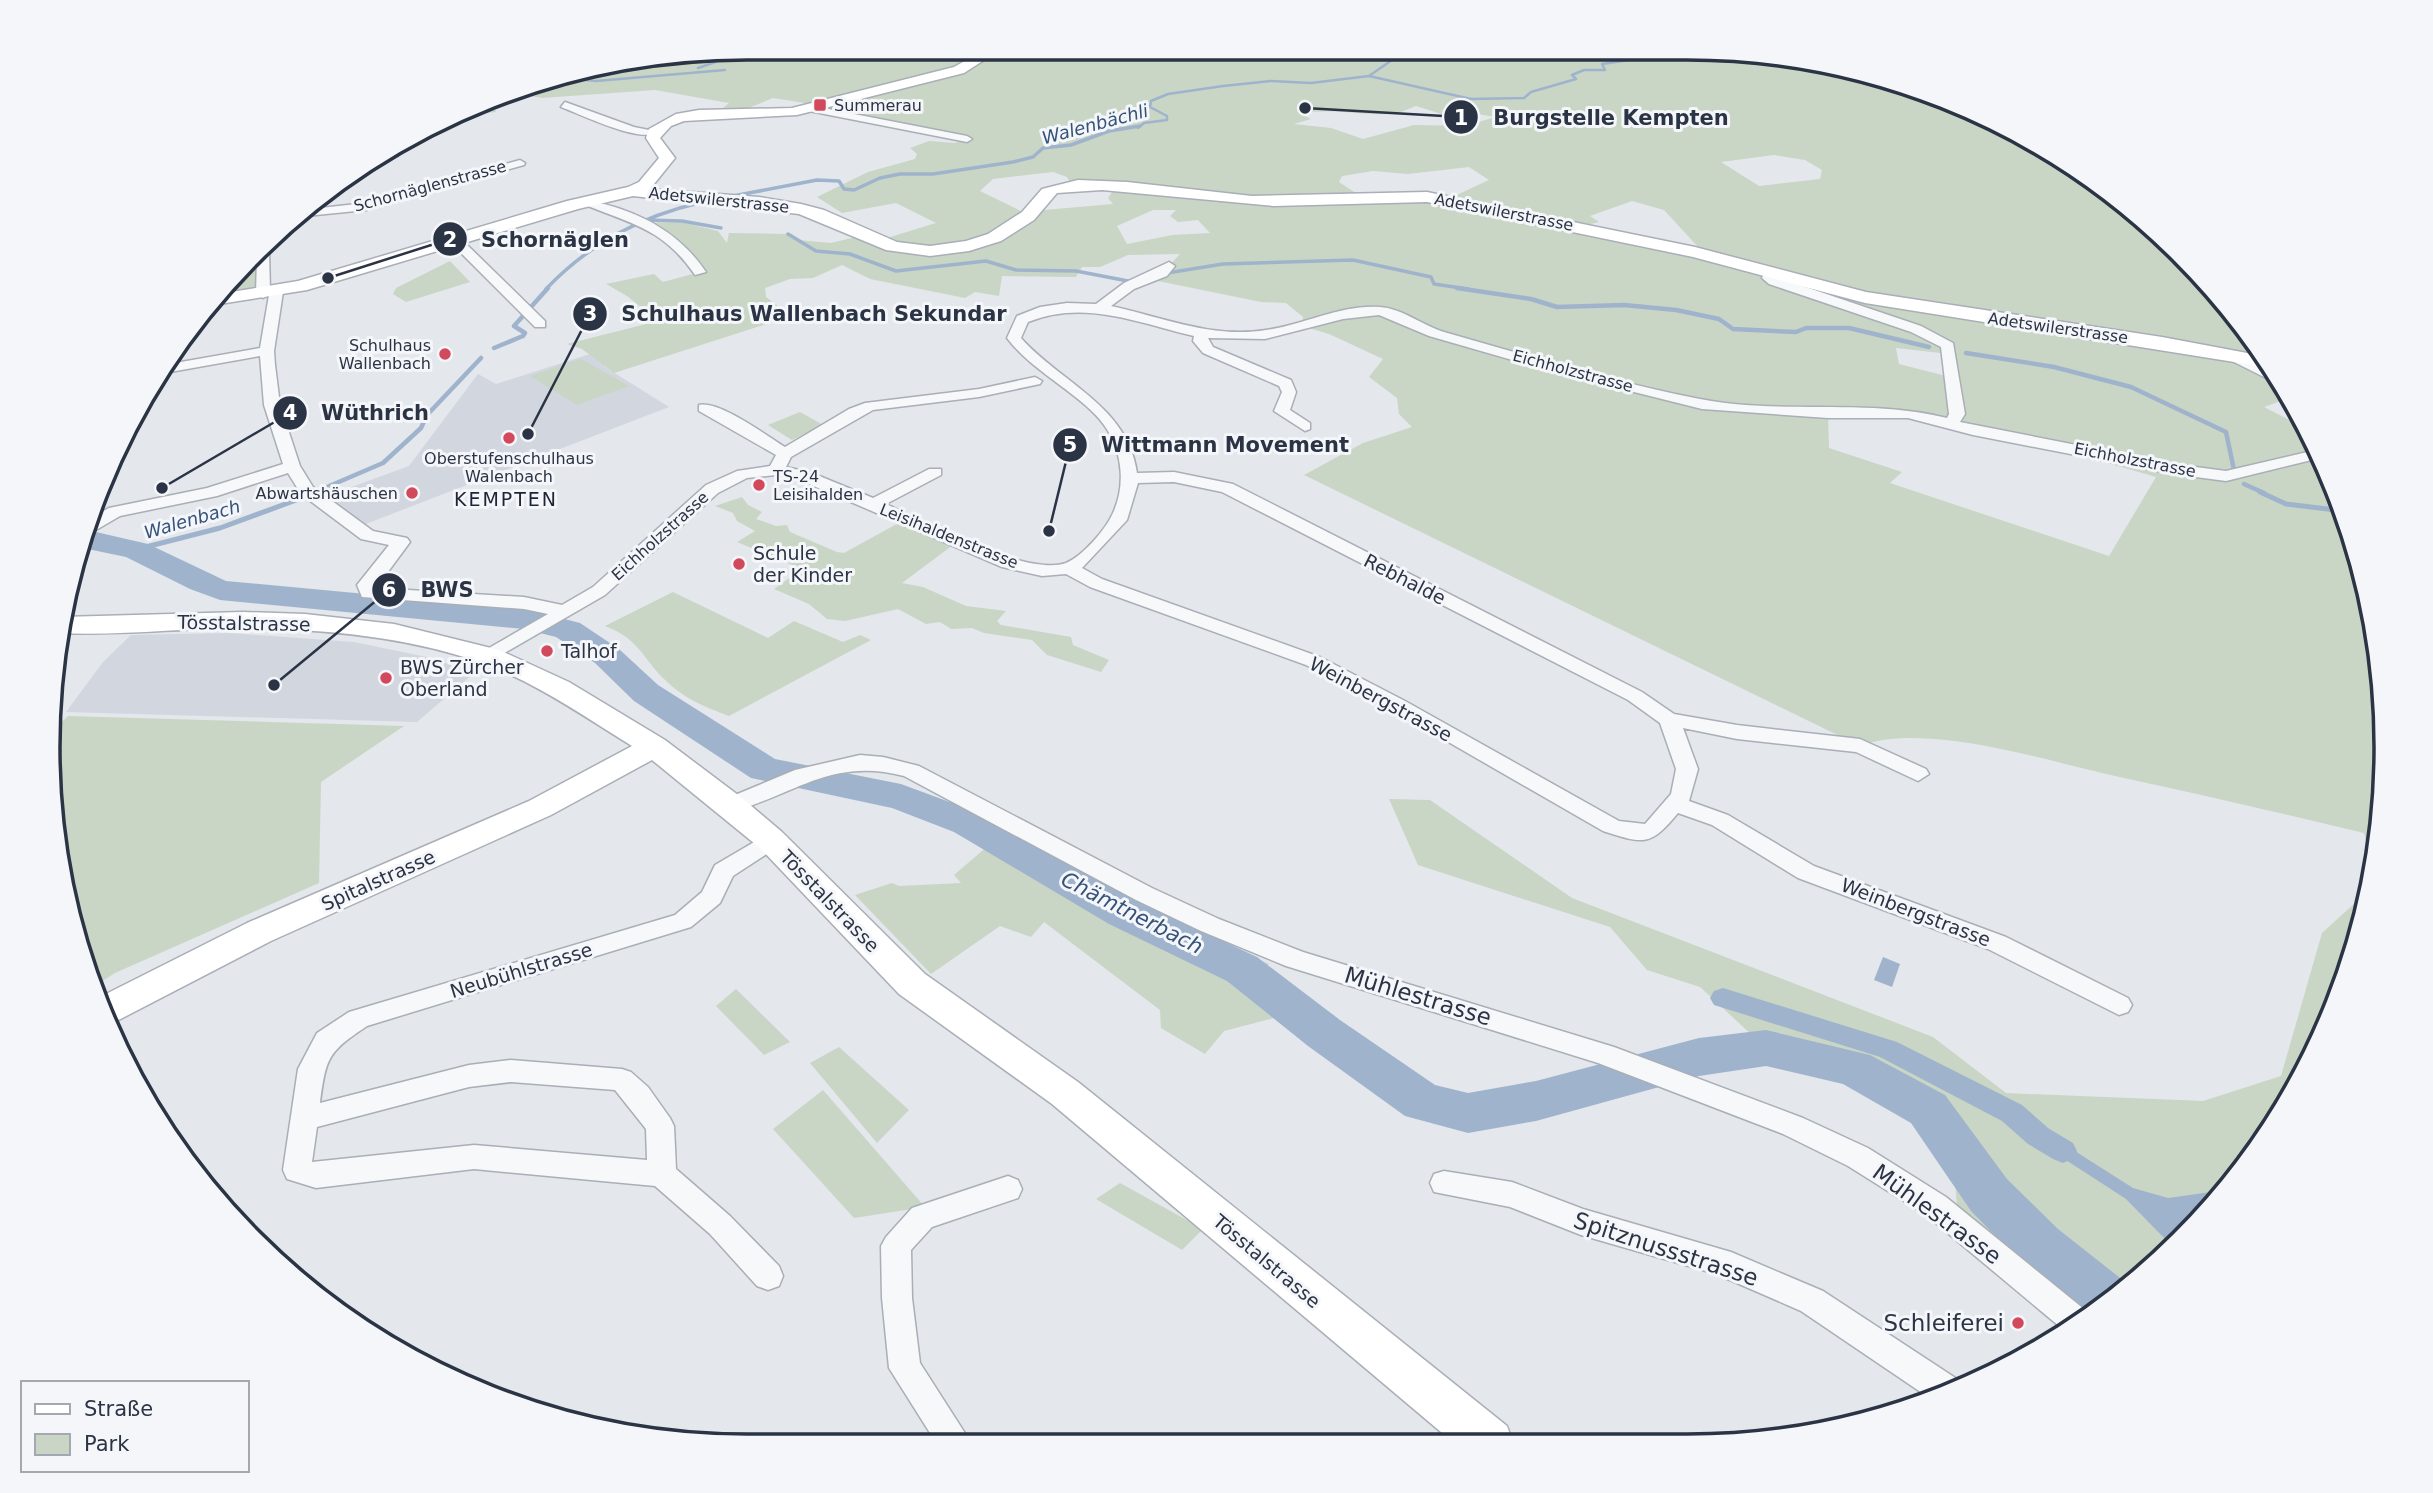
<svg xmlns="http://www.w3.org/2000/svg" width="2433" height="1493" font-family="'DejaVu Sans',sans-serif">
<style>
.built{fill:#d2d6de}
.green{fill:#c9d6c5;fill-rule:evenodd}
.water{fill:#9fb4cc}
.lines{fill:none;stroke-linecap:round;stroke-linejoin:round}
.stream-far3{stroke:#9fb4cc;stroke-width:2.5}
.stream-far2{stroke:#9fb4cc;stroke-width:3.5}
.stream-far1{stroke:#9fb4cc;stroke-width:4.5}
.stream{stroke:#9fb4cc;stroke-width:5}
.canal{fill:#9fb4cc;fill-rule:evenodd}
.river{fill:#9fb4cc;fill-rule:evenodd}
.street-casing{stroke:#a9aeb7;stroke-width:3}
.secondary-casing{stroke:#a9aeb7;stroke-width:3}
.street{fill:#f7f8fa;fill-rule:evenodd}
.secondary{fill:#fff;fill-rule:evenodd}
.poi-dot{fill:#d1495b;stroke:#f4f6f9;stroke-width:2.5}
.labels{text-anchor:middle;dominant-baseline:central;stroke-width:6;stroke-linejoin:round;paint-order:stroke}
.far-poi-label{font-size:16px;fill:#2b3445;stroke:#f4f6f9;text-anchor:start}
.far-street-label{font-size:16px;fill:#2b3445;stroke:#f4f6f9}
.far-water-label{font-size:18px;font-style:italic;fill:#34527a;stroke:#f4f6f9}
.far-quarter-label{font-size:19px;letter-spacing:2px;fill:#1d2536;stroke:#f4f6f9}
.poi-label{font-size:19px;fill:#2b3445;stroke:#f4f6f9;text-anchor:start}
.street-label{font-size:19px;fill:#2b3445;stroke:#f4f6f9}
.water-label{font-size:21px;font-style:italic;fill:#34527a;stroke:#f4f6f9}
.near-street-label{font-size:23px;fill:#2b3445;stroke:#f4f6f9}
.near-poi-label{font-size:23px;fill:#2b3445;stroke:#f4f6f9;text-anchor:end}
.rim{fill:none;stroke:#2b3445;stroke-width:3.5}
.leader{fill:none;stroke:#2b3445;stroke-width:2.5}
.callout-dot{fill:#2b3445;stroke:#f4f6f9;stroke-width:2.5}
.mark-label{font-size:21px;text-anchor:middle;font-weight:bold;fill:#fff}
.callout-label{font-size:21px;text-anchor:middle;font-weight:bold;fill:#2b3445;stroke:#f4f6f9;stroke-width:6;stroke-linejoin:round;paint-order:stroke}
</style>
<rect width="100%" height="100%" fill="#e4e7ec"/>
<path class="built" d="M590,354L603,362L605,367L669,407L358,527L319,499L409,466L478,374L496,384Z
M230,633L354,642L436,659L473,674L417,722L66,712L103,662L131,635Z"/>
<path class="green" d="M655,53H1777L1954,100L2112,192L2212,285L2268,363L2241,362L2279,379L2292,397L2264,407L2307,429L2349,521L2380,655L2384,792L2372,864L2364,833C2281,813 2198,794 2115,776C2046,761 1925,721 1860,746L1304,475L1363,443L1412,427L1399,414L1397,398L1369,377L1383,359L1329,334L1302,326L1303,317L1286,303L1261,302L1148,279L1169,266L1180,254L1128,255L1100,267H1082L1076,277L1002,276L999,296L975,292L965,298L870,279L842,265L813,278L790,279L765,288L766,297L791,316L614,373L582,349L567,344L658,321L627,296L606,284L654,274L663,282L700,272L693,260L642,223L681,222L718,231L727,243L729,233L788,234L798,240L831,243L860,236L874,242L936,223L896,203L842,213L817,197L868,172L915,159L917,154L910,148L929,141L955,143L966,139L808,108L817,105L773,98L741,111L722,109L729,103L655,90L542,98L513,93L492,101L496,112L476,114L465,112L470,109L466,107L522,84ZM1416,106L1445,115L1473,113L1495,117L1466,126L1414,125L1363,139L1331,128L1294,124L1311,119L1301,114C1331,107 1359,116 1390,114C1398,114 1408,109 1416,106ZM1774,155L1805,160L1822,170L1820,179L1759,186L1721,162ZM1469,167L1489,180L1448,199L1362,197L1339,182L1342,176L1373,171L1408,174ZM1053,172L1067,177L1072,186L1115,188L1108,198L1113,204L1033,211L1029,215L980,191L993,179ZM1632,201L1664,210L1699,248L1578,227L1599,222L1590,216ZM1153,210H1176L1170,216L1178,222L1198,220L1210,233L1172,235L1127,244L1117,226ZM1896,348L1949,354L1950,377L1899,364ZM1828,413L1928,417L2059,449L2156,477L2109,556L1890,483L1902,472L1829,448Z
M263,250L262,286L247,292L219,294Z
M450,261L470,282L406,302L393,294L396,288Z
M580,359L585,361L629,386L577,405L530,376Z
M800,412L823,425L792,440L768,425Z
M742,497L748,505L762,512L756,519L776,526L787,525L790,532L837,552L844,553L904,520L957,542L902,583L923,587L966,606L1006,611L997,621L1001,625L1071,637L1073,645L1109,660L1101,672L1047,655L1032,640L984,633L972,628L951,629L940,622L926,624L898,609L845,621L827,619L809,604L774,589L802,569L737,542L755,531L737,521L733,513L715,506Z
M673,592L768,638L794,621L843,642L860,635L871,640L729,716C704,707 683,698 664,679C641,656 639,639 605,626Z
M68,716L404,726L321,782L319,883L115,973L91,988L84,971L53,838L48,736Z
M1389,799L1430,800L1572,898L1933,1037L2006,1093L2203,1101L2281,1076L2322,933L2368,891L2362,927L2314,1055L2241,1172L2148,1272L2078,1322L1958,1224L1953,1148L1928,1109L1854,1068L1766,1048L1700,987L1647,970L1610,927L1418,865Z
M1003,833L1181,925L1269,964L1255,985L1285,1015L1224,1031L1205,1054L1161,1028L1160,1010L1044,922L1031,937L1000,926L931,974L855,895L892,883L899,886L961,883L954,875Z
M736,989L790,1042L764,1055L716,1006Z
M839,1047L909,1110L877,1143L810,1063Z
M823,1090L925,1207L854,1218L773,1129Z
M1120,1183L1203,1229L1182,1250L1096,1199Z"/>
<path class="water" d="M1883,957L1900,964L1892,987L1874,980Z
M2045,1132L2133,1188L2168,1198L2225,1190L2176,1242L2166,1240L2126,1199L2035,1140Z"/>
<g class="lines">
<path class="stream-far3" d="M698,68L739,54
M1369,76L1402,53
M554,77L596,81L725,70
M1138,128L1144,123L1167,120V116L1150,107L1151,101L1168,94L1223,86L1271,81L1311,83L1369,76L1471,99L1524,98L1531,92L1576,79L1572,75L1584,70H1605L1602,64L1671,54L1823,65"/>
<path class="stream-far2" d="M733,196L817,180L839,181L844,189L854,190L880,178L900,174H933L1013,162L1033,157L1043,148L1071,145L1109,131L1140,126
M646,220L682,221L721,228
M788,234L816,251L850,254L896,271L986,261L1016,270L1076,271L1128,281
M1167,273L1223,264L1353,260L1431,277L1434,284L1468,289
M546,289C590,243 641,216 703,202"/>
<path class="stream-far1" d="M1457,288L1531,299L1557,307L1624,305L1676,310L1719,319L1733,329L1796,332L1806,328H1849L1929,347
M494,348L523,336L525,333L514,326L548,288
M1966,353L2054,367L2131,387L2226,432L2234,470
M2244,484L2264,493
M313,493L383,463L421,428L427,415L481,358"/>
<path class="stream" d="M2260,492L2286,504L2344,511
M138,549L220,528L318,492"/>
<path class="canal" d="M1723,988L1897,1042L2022,1105L2048,1128L2073,1143L2077,1151L2073,1159L2063,1163L2053,1159L2028,1144L2002,1121L1880,1057L1714,1005L1710,998L1714,991Z"/>
<path class="river" d="M83,529L148,544L226,581L525,609L580,623L619,649L658,685L775,759L901,784L982,814L1139,902L1257,957L1340,1020L1435,1085L1468,1093L1536,1081L1699,1038L1766,1030L1870,1055L1945,1095L2007,1179L2058,1229L2129,1285L2087,1315L2022,1263L1971,1211L1911,1123L1843,1084L1766,1066L1699,1076L1536,1121L1468,1133L1405,1116L1308,1046L1227,981L1109,924L954,832L892,808L751,778L634,701L595,663L556,637L524,629L220,600L190,589L126,557L78,547Z"/>
<g class="street-casing">
<path id="street" d="M565,102L634,127L659,132C641,144 582,115 561,107Z
M808,105L967,136L972,139L967,142L804,110Z
M455,112L459,117L454,122L415,133Z
M520,160L525,163L524,165L366,210L296,217L303,210L365,203Z
M583,200C591,198 596,202 604,204C646,215 681,235 706,272L695,275C663,228 631,224 583,204Z
M451,237H459L545,321V327H535L451,243Z
M266,247L269,250L270,292L276,288L283,292L274,351L275,365L280,405L300,466L313,487L373,531L407,538L410,542L376,588L524,597L562,605L593,587L706,485L737,471L770,466L776,455L699,411V405C719,400 767,436 785,447L849,409L865,403L979,389L1035,377L1042,381L1040,384L979,397L873,410L791,457L786,467L812,473L873,498L929,469H941V475L886,504C924,522 1027,577 1066,563C1083,556 1106,529 1113,513C1125,487 1123,456 1108,431C1088,397 1035,375 1007,338L1017,316L1040,307L1067,303L1096,304L1124,283L1169,262L1175,266L1167,276L1134,289L1111,306C1162,317 1213,339 1266,330C1304,325 1341,304 1380,307C1401,308 1424,326 1444,332C1528,356 1613,382 1700,399C1781,415 1867,398 1947,418L1949,414L1941,347L1911,332L1769,284L1762,278L1765,270H1775L1779,278L1921,326L1953,343L1965,414L1960,422L2173,464L2226,471L2316,450L2320,458L2226,481L2173,474L1973,435L1908,418H1828L1702,409L1554,372L1429,336L1379,315L1343,319L1265,339L1208,338L1213,347L1291,380L1296,392L1290,410L1310,423V429L1305,431L1274,411L1282,392L1279,386L1203,353L1193,341L1194,336C1138,323 1085,299 1028,322L1021,338C1061,383 1128,406 1137,473L1174,472L1233,484L1642,692L1674,714L1737,725L1860,739L1926,769L1929,774L1918,781L1856,752L1737,739L1683,728L1698,769L1689,801L1728,815L1814,866L2006,937L2128,998L2132,1005L2128,1012L2119,1015L1988,949L1798,878L1712,825L1678,813C1650,847 1644,844 1603,831L1391,709L1306,665L1090,587L1066,574L1042,576L1002,567L802,481L776,475L747,478L718,493L605,595L489,662L482,660L479,656L482,652L548,614L524,609L362,597L357,585L389,545L361,539L301,494L288,473L217,496L120,516L96,530L82,531L85,521L109,508L207,488L283,464L264,405L260,356L159,374L164,365L260,348L269,295L263,298L256,294L257,256ZM1174,482L1222,492L1628,700L1660,723L1676,769L1671,794L1645,824L1619,821L1405,701L1320,657L1102,579L1082,568L1127,520L1138,483Z
M2233,352L2273,370L2282,383L2274,382L2228,359V353Z
M860,755L883,757L919,766L1152,888L1219,919L1303,952L1614,1047L1803,1118L1868,1148L1946,1197L2090,1314L2065,1331L1926,1215L1848,1166L1783,1134L1598,1063L1286,966L1201,931L1136,900L904,776C832,757 796,794 731,812L723,810L720,805L723,800L795,770Z
M771,832L779,834L782,840L779,846L733,876L720,903L691,927L367,1026C328,1052 326,1057 320,1103L469,1065L511,1060L622,1069L631,1072L648,1087L670,1118L674,1126L676,1169L730,1216L779,1266L783,1276L779,1286L768,1290L757,1286L710,1234L655,1186L474,1169L316,1188L287,1179L283,1170L298,1069L317,1033L349,1012L675,915L702,892L715,865ZM511,1082L615,1090L646,1129L647,1160L474,1145L312,1162L317,1127L469,1087Z
M1444,1171L1512,1182L1583,1209L1731,1252L1823,1291L1957,1379L1959,1384L1928,1397L1801,1311L1716,1274L1581,1235L1510,1207L1434,1192L1430,1183L1434,1174Z
M1008,1176L1018,1180L1022,1189L1018,1198L932,1227L911,1250L912,1298L920,1363L970,1441H935L889,1368L882,1298L881,1246L886,1237L912,1208Z"/>
</g>
<g class="secondary-casing">
<path id="secondary" d="M979,53H995L964,73L797,115L684,121L671,126L660,138L675,158L650,189L759,197L801,204L824,210L897,242L930,246L966,241L988,234L1022,212L1042,189L1078,180L1127,182L1252,196L1427,192L1695,247L1866,292L2162,337L2263,356L2272,368L1865,303L1693,257L1427,202L1274,206L1102,190L1057,193L1034,220L1001,241L969,251L930,256L886,250L799,214L633,196L578,209L307,290L207,306L219,294L298,281L567,201L628,187L639,182L659,158L646,138L649,129L676,114L699,110L792,108L954,67Z
M243,612L305,614L394,624L499,650L569,682L665,740L742,798L782,832L925,974L1078,1082L1507,1426L1513,1443H1454L1052,1104L899,994L760,848L652,760L551,815L271,941L107,1026L96,999L247,923L529,801L632,746C583,716 534,681 479,662C405,636 322,629 244,628C182,628 120,636 58,633L62,617Z"/>
</g>
<use href="#street" class="street"/>
<use href="#secondary" class="secondary"/>
</g>
<g class="poi-dot">
<rect x="813" y="98" width="14" height="14" rx="3.5"/>
<circle cx="445" cy="354" r="7"/>
<circle cx="509" cy="438" r="7"/>
<circle cx="759" cy="485" r="7"/>
<circle cx="412" cy="493" r="7"/>
<circle cx="739" cy="564" r="7"/>
<circle cx="547" cy="651" r="7"/>
<circle cx="386" cy="678" r="7"/>
<circle cx="2018" cy="1323" r="7"/>
</g>
<g class="labels">
<g class="far-poi-label">
<text x="834" y="105">Summerau</text>
<text x="431" y="345" text-anchor="end">Schulhaus<tspan x="431" dy="18">Wallenbach</tspan></text>
<text x="509" y="458" text-anchor="middle">Oberstufenschulhaus<tspan x="509" dy="18">Walenbach</tspan></text>
<text x="773" y="476">TS-24<tspan x="773" dy="18">Leisihalden</tspan></text>
<text x="398" y="493" text-anchor="end">Abwartshäuschen</text>
</g>
<g class="far-street-label">
<text transform="translate(430 186) rotate(-15)">Schornäglenstrasse</text>
<text transform="translate(719 200) rotate(6)">Adetswilerstrasse</text>
<text transform="translate(1504 212) rotate(11)">Adetswilerstrasse</text>
<text transform="translate(2058 328) rotate(8)">Adetswilerstrasse</text>
<text transform="translate(1573 371) rotate(15)">Eichholzstrasse</text>
<text transform="translate(2135 460) rotate(11)">Eichholzstrasse</text>
<text transform="translate(660 536) rotate(-42)">Eichholzstrasse</text>
<text transform="translate(949 536) rotate(22)">Leisihaldenstrasse</text>
</g>
<g class="far-water-label">
<text transform="translate(1095 124) rotate(-15)">Walenbächli</text>
<text transform="translate(192 519) rotate(-16)">Walenbach</text>
</g>
<g class="far-quarter-label">
<text x="506" y="499">KEMPTEN</text>
</g>
<g class="poi-label">
<text x="753" y="553">Schule<tspan x="753" dy="22">der Kinder</tspan></text>
<text x="561" y="651">Talhof</text>
<text x="400" y="667">BWS Zürcher<tspan x="400" dy="22">Oberland</tspan></text>
</g>
<g class="street-label">
<text transform="translate(1405 579) rotate(27)">Rebhalde</text>
<text transform="translate(244 623) rotate(1)">Tösstalstrasse</text>
<text transform="translate(1381 699) rotate(28)">Weinbergstrasse</text>
<text transform="translate(378 880) rotate(-24)">Spitalstrasse</text>
<text transform="translate(830 901) rotate(46)">Tösstalstrasse</text>
<text transform="translate(1916 912) rotate(21)">Weinbergstrasse</text>
<text transform="translate(521 970) rotate(-17)">Neubühlstrasse</text>
<text transform="translate(1267 1261) rotate(40)">Tösstalstrasse</text>
</g>
<g class="water-label">
<text transform="translate(1132 913) rotate(27)">Chämtnerbach</text>
</g>
<g class="near-street-label">
<text transform="translate(1418 996) rotate(17)">Mühlestrasse</text>
<text transform="translate(1937 1214) rotate(36)">Mühlestrasse</text>
<text transform="translate(1666 1249) rotate(18)">Spitznussstrasse</text>
</g>
<g class="near-poi-label">
<text x="2004" y="1323">Schleiferei</text>
</g>
</g>
<path d="M0 0H2433V1493H0ZM747 60H1687A687 687 0 0 1 2374 747V747A687 687 0 0 1 1687 1434H747A687 687 0 0 1 60 747V747A687 687 0 0 1 747 60Z" fill="#f4f6f9" fill-rule="evenodd"/>
<path class="rim" d="M747 60H1687A687 687 0 0 1 2374 747V747A687 687 0 0 1 1687 1434H747A687 687 0 0 1 60 747V747A687 687 0 0 1 747 60Z"/>
<path class="leader" d="M1305 108L1461 117M328 278L450 239M528 434L590 314M162 488L290 413M1049 531L1070 445M274 685L389 590"/>
<g class="callout-dot">
<circle cx="1305" cy="108" r="7"/>
<circle cx="328" cy="278" r="7"/>
<circle cx="528" cy="434" r="7"/>
<circle cx="162" cy="488" r="7"/>
<circle cx="1049" cy="531" r="7"/>
<circle cx="274" cy="685" r="7"/>
<circle cx="1461" cy="117" r="18"/>
<circle cx="450" cy="239" r="18"/>
<circle cx="590" cy="314" r="18"/>
<circle cx="290" cy="413" r="18"/>
<circle cx="1070" cy="445" r="18"/>
<circle cx="389" cy="590" r="18"/>
</g>
<g class="mark-label">
<text x="1461" y="125">1</text>
<text x="450" y="247">2</text>
<text x="590" y="321">3</text>
<text x="290" y="420">4</text>
<text x="1070" y="452">5</text>
<text x="389" y="597">6</text>
</g>
<g class="callout-label">
<text x="1611" y="125">Burgstelle Kempten</text>
<text x="555" y="247">Schornäglen</text>
<text x="814" y="321">Schulhaus Wallenbach Sekundar</text>
<text x="375" y="420">Wüthrich</text>
<text x="1225" y="452">Wittmann Movement</text>
<text x="447" y="597">BWS</text>
</g>
<rect x="21" y="1381" width="228" height="91" fill="#f4f6f9" stroke="#a4a8b1" stroke-width="2"/>
<rect x="35" y="1404" width="35" height="10" fill="#ffffff" stroke="#a4a8b1" stroke-width="2"/>
<text x="84" y="1416" font-size="21" fill="#2b3445">Straße</text>
<rect x="35" y="1434" width="35" height="21" fill="#c9d6c5" stroke="#a4a8b1" stroke-width="2"/>
<text x="84" y="1451" font-size="21" fill="#2b3445">Park</text>
</svg>
